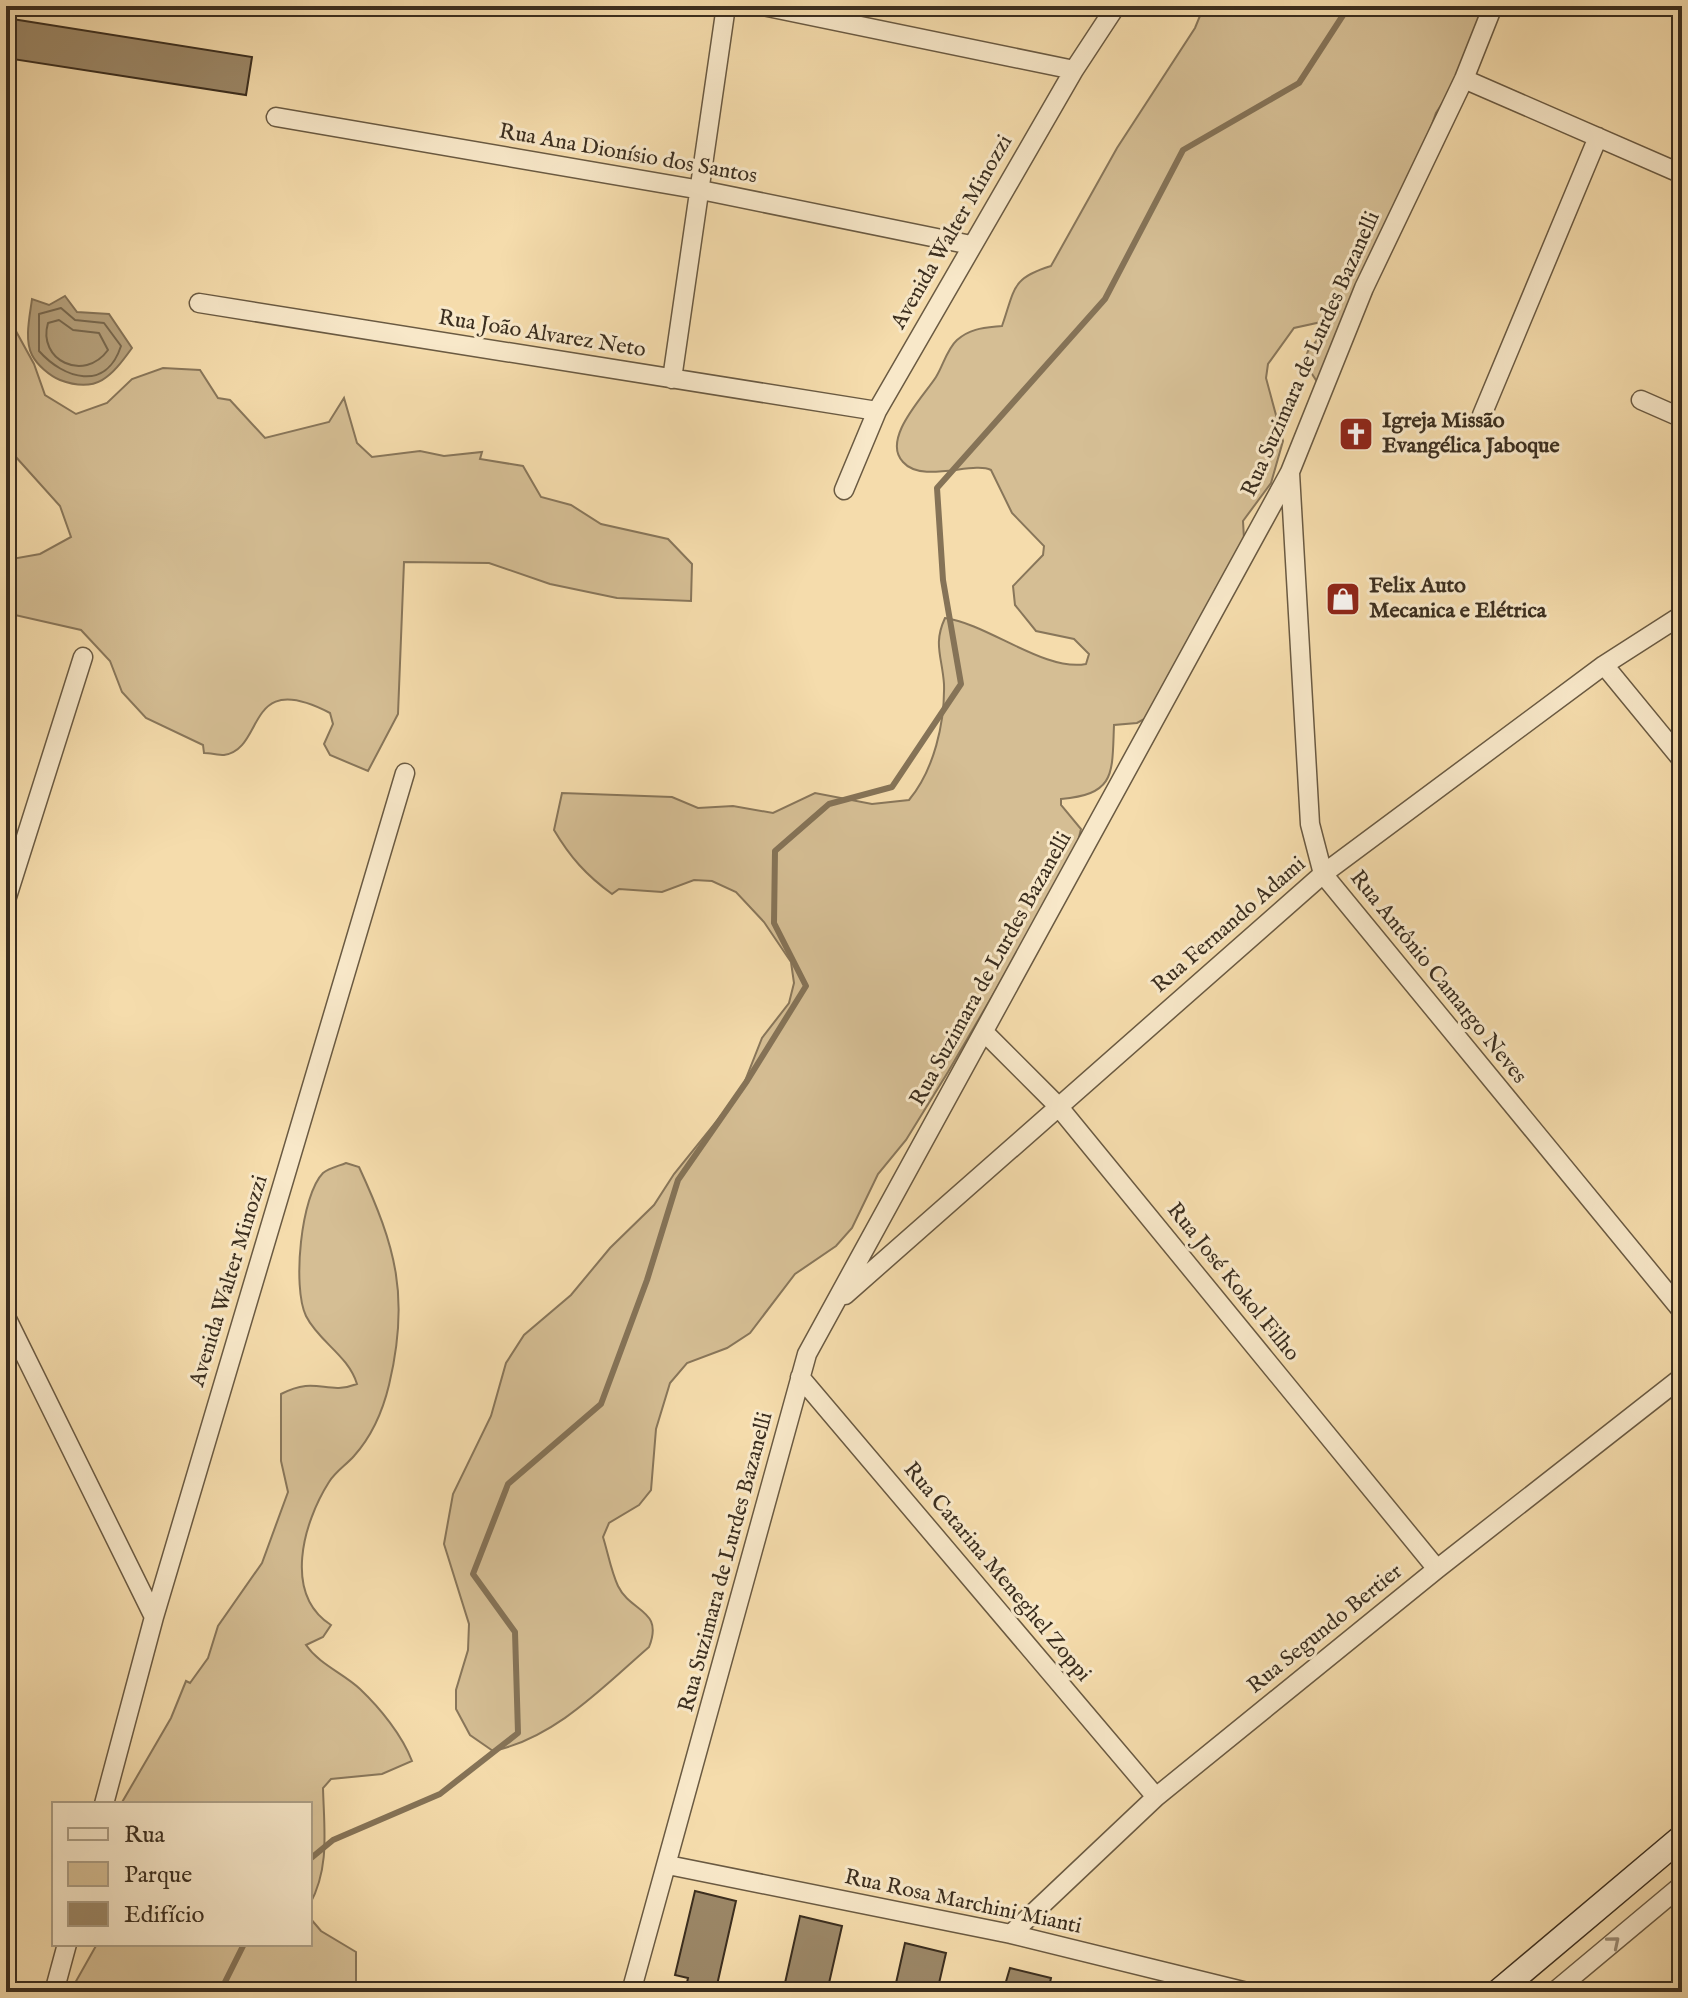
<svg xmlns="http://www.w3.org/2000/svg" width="1688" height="1998" font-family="'IM FELL English',serif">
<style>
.green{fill:#d5be94;stroke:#88765a;stroke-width:2}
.water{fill:#b6a17c;stroke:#857357;stroke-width:2}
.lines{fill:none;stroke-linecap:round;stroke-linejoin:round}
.shore{stroke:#78684e;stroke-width:2}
.stream{stroke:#857357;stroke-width:6}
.building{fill:#9c8868;stroke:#3b2e1f;stroke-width:2}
.street-casing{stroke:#6a5a42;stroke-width:21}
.secondary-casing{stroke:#3b2e1f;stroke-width:27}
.street{stroke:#f8e8c9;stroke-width:18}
.secondary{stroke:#f8e8c9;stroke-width:24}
.oneway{stroke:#9a8b74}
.labels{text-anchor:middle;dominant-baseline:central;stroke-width:6;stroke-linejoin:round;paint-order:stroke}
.street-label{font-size:22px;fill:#3b2e1f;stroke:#f8e8c9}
.poi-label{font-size:22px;font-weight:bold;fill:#3b2e1f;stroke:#f8e8c9;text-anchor:start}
</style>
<rect width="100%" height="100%" fill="#f5dcac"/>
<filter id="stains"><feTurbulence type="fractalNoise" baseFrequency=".0025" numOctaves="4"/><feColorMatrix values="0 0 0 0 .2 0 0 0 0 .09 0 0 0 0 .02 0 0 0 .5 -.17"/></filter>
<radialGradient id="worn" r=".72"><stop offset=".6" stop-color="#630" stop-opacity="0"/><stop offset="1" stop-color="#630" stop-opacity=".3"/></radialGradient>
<path class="green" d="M1204,6H1488L1458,79L1436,113L1371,295L1320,386L1304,362L1308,351L1329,326L1326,321L1294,328L1268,364L1266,378L1283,441L1271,483L1243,521L1245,557L1148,717L1137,723L1114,725C1112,774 1116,794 1061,799V805L1081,829L1075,854L948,1072L906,1140L878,1174L852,1228L836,1246L795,1274L750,1333L727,1348L687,1363L670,1383L656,1429L651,1490L639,1505L609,1523L603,1537C608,1553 611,1571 618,1586C631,1613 664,1609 649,1647C603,1687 555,1738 493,1751L470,1735L456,1709V1690L468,1650L469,1624L444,1544L453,1494L491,1416L506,1363L524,1335L571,1295L610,1248L654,1205L674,1174L741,1091L762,1038L789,1003L794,983L791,962L764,922L736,892L712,881L694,880L662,892L619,889L612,894C586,875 570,857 554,830L562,793L672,797L698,808L733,806L773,813L815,793L872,804L909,800C934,770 945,723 944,684C942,656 933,644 945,618C988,624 1045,672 1086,664L1089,654L1074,639L1036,631L1015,605L1013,586L1043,555L1044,546L1012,513L991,470C973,461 922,484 903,462C881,439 924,396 936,377C943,366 947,349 957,340C971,328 984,328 1002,326C1015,289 1011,278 1051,266L1117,148L1195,28Z
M6,313L34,364L45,395L76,414L107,403L132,379L163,368L200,370L218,398L230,400L265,438L329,422L344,398L357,443L372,457L420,451L444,456L482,452L480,459L523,466L541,497L571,505L601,524L668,539L692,564L691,601L617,598L550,584L489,563L404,562L398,714L368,771L330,755L324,744L333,724L330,713C244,668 266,749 224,755C218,755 210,753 204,753L203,745L146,718L122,692L110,661L81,630L6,613V560L40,554L71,537L60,506L6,446Z
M346,1163L359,1167C396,1247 410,1297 389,1385C383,1410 371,1437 354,1456C346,1465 335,1472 329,1482C303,1523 283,1594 331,1625L323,1637L306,1645C320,1665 343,1673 360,1689C380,1708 402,1735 412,1761L382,1774L331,1779L323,1788C324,1829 330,1867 310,1904V1804H121L171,1718L186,1681L190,1683L208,1658L218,1626L262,1563L288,1492L281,1461V1394C317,1375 326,1396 357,1384C348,1355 319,1342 306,1316C292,1287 301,1195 323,1173C329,1168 339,1166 346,1163Z
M310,1918L321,1931L356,1952V1992H74L75,1983L97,1944H310Z"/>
<path class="water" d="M65,296L77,312L109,314L132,348C111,377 97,394 60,380C50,376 37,365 32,355C24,340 30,315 32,299L49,305Z"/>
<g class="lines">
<path class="shore" d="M61,308L75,320L104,323L121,346C106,392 64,379 39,351V314Z
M59,320L73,330L99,333L108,350C84,383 37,360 48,323Z"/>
<path class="stream" d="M310,1859L333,1840L440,1794L518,1733L515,1632L473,1574L508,1484L601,1404L647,1280L678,1180L747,1081L806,986L774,923L775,851L829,804L892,787L961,684L943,580L937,488L1105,299L1183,150L1299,83L1349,6
M220,1992L244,1944"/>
</g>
<path class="building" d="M6,18L252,57L246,95L6,58Z
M695,1891L736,1901L717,1985L707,1983L705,1992H685L688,1978L675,1975Z
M800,1916L842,1926L827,1992H783Z
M905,1943L946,1953L937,1992H894Z
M1010,1968L1051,1978L1048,1992H1017L1018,1989L1005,1985Z"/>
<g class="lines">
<g class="street-casing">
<path id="street" d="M763,6L1074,70
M1464,79L1682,174
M276,117L701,190L971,245
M199,303L877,411
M672,379L726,6
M1641,400L1682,418
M1482,415L1598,137
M1290,473L1310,824L1323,874L1682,1311
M844,490L877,411L1074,70L1116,6
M1604,665L1682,760
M6,900L83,657
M984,1032L1058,1106L1437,1569
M845,1295L1323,874L1604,665L1682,615
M6,1317L154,1617
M800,1377L1156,1797
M104,1804L154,1617L405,773
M668,1865L1011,1934L1247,1992
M1011,1934L1156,1797L1437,1569L1682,1377
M54,1992L67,1944
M631,1992L807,1354L1290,472L1364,288L1464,79L1493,6
M1554,1992L1682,1885"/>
</g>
<g class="secondary-casing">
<path id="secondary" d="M1498,1992L1682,1837"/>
</g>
<use href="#street" class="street"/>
<use href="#secondary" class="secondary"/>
</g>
<defs><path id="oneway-chevron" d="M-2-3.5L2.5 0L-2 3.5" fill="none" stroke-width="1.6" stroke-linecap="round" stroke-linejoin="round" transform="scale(2)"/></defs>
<use class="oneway" href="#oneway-chevron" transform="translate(1614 1942) rotate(-40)"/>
<defs>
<g id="church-square" transform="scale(1.8)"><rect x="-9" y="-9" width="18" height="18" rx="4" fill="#8f2418" stroke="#f8e8c9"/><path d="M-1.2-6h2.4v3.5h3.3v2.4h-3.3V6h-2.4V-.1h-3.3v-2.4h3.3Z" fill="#fff"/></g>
<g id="shop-square" transform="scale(1.8)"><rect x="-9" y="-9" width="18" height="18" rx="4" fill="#8f2418" stroke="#f8e8c9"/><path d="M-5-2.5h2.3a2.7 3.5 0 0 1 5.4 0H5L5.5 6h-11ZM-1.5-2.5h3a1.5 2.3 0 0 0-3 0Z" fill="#fff"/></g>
</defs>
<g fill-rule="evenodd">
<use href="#church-square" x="1356" y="434"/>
<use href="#shop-square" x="1343" y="599"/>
</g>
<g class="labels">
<g class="street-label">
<text transform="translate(628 154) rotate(10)">Rua Ana Dionísio dos Santos</text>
<text transform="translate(952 232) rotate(-60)">Avenida Walter Minozzi</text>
<text transform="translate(542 334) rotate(9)">Rua João Alvarez Neto</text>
<text transform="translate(1311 354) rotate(-66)">Rua Suzimara de Lurdes Bazanelli</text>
<text transform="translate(1229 925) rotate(-41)">Rua Fernando Adami</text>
<text transform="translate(991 969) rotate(-61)">Rua Suzimara de Lurdes Bazanelli</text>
<text transform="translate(1438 977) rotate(51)">Rua Antônio Camargo Neves</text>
<text transform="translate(229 1281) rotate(-73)">Avenida Walter Minozzi</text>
<text transform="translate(1233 1282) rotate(51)">Rua José Kokol Filho</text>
<text transform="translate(726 1562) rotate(-75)">Rua Suzimara de Lurdes Bazanelli</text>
<text transform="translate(997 1572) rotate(50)">Rua Catarina Meneghel Zoppi</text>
<text transform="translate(1325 1629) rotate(-39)">Rua Segundo Bertier</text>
<text transform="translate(963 1902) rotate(12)">Rua Rosa Marchini Mianti</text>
</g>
<g class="poi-label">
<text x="1382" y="421">Igreja Missão<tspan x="1382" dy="25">Evangélica Jaboque</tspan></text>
<text x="1369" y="586">Felix Auto<tspan x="1369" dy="25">Mecanica e Elétrica</tspan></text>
</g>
</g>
<rect width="1688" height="1998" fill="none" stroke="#f5dcac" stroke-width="32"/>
<rect x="8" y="8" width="1672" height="1982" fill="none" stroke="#3b2e1f" stroke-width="4"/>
<rect x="16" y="16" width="1656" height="1966" fill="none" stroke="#3b2e1f" stroke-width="2"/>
<rect x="52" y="1802" width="260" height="144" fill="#f8e8c9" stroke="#ac9e85" stroke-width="2"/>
<rect x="68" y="1828" width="40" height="12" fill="#f8e8c9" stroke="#ac9e85" stroke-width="2"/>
<text x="124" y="1842" font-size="24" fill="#3b2e1f">Rua</text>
<rect x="68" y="1862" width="40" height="24" fill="#d5be94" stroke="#ac9e85" stroke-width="2"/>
<text x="124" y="1882" font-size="24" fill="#3b2e1f">Parque</text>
<rect x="68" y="1902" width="40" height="24" fill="#9c8868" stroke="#ac9e85" stroke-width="2"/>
<text x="124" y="1922" font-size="24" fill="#3b2e1f">Edifício</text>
<rect width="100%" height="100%" filter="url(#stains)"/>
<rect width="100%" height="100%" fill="url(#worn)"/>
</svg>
